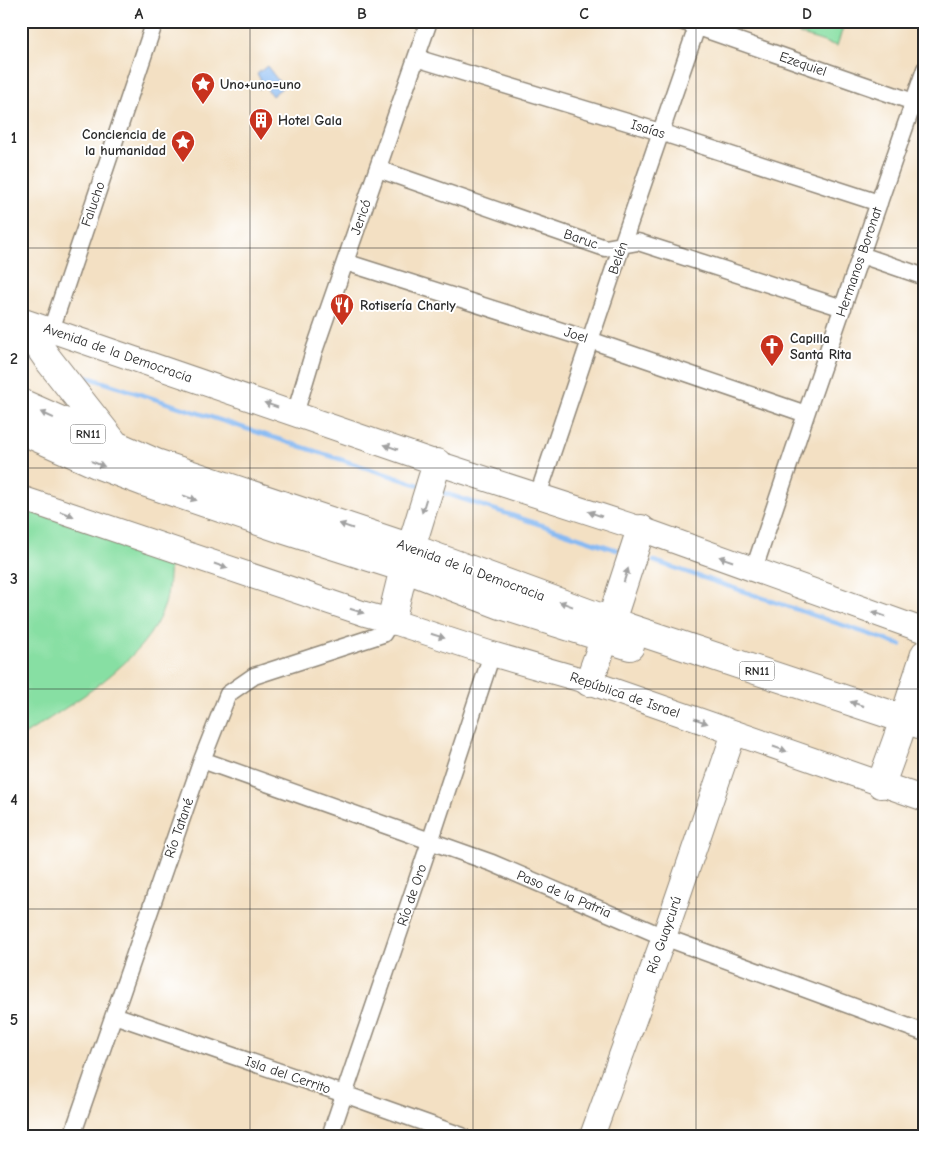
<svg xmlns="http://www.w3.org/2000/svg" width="946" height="1157" font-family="'Comic Neue',sans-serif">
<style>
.green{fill:#87dfa3;stroke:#598567}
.water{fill:#86b9f3;stroke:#58728f}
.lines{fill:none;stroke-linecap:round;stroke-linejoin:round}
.stream{stroke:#86b9f3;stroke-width:4.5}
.street-casing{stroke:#8f8677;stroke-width:19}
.secondary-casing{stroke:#8f8677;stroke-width:26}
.highway-casing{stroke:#8f8677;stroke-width:30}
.street{stroke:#fff;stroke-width:16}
.secondary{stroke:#fff;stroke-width:24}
.highway{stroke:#fff;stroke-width:28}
.oneway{fill:#a0a0a0}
.grid{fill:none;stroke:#2b2b2b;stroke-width:1;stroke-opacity:0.55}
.labels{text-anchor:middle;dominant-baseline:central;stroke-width:4;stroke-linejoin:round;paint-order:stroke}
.shield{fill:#fff;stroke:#6b6b6b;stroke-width:1}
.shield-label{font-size:12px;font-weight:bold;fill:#2b2b2b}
.street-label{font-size:14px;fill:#2b2b2b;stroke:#fff}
.poi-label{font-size:14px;font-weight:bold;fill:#2b2b2b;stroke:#fff;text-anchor:start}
.neatline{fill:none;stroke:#2b2b2b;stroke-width:2}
.grid-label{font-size:16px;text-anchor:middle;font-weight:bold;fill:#2b2b2b}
</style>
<rect width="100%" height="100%" fill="#fff"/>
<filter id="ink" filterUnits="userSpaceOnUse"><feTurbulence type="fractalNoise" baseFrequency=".02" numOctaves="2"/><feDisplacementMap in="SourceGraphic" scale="10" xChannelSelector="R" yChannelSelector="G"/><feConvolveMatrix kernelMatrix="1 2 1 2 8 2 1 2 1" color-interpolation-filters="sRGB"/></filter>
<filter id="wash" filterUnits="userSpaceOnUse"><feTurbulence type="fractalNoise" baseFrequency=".0096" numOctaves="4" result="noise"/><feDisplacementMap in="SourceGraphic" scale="20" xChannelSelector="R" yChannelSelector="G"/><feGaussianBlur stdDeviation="1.12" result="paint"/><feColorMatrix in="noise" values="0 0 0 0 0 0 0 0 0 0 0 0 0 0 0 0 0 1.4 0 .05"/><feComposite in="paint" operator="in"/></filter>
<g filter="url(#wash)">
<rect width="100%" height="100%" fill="#f3e0c3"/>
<path class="green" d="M803,21H845L837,46L799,34Z
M21,508L170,558C169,574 169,589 165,604C147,662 69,705 21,737Z"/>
<path class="water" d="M267,66L283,87L272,96L264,85L259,89L256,83L261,80L257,74Z"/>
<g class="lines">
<path class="stream" d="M21,355L34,359
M72,372L419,485
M438,491L617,550
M654,561L901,645"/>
</g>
</g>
<g filter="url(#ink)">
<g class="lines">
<g class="street-casing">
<path id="street" d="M681,21L925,106
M416,58L660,132L879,203
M378,169L605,248L638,242L843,308
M861,255L925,277
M345,262L590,340L806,414
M51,330L155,21
M295,414L314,351L429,21
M538,495L622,245L699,21
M754,569L806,414L925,69
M202,760L492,863L664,937L925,1033
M114,1015L344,1094L462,1136
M72,1136L202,760L228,694L254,676L383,634L391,621
M330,1136L430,842L492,654"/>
</g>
<g class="secondary-casing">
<path id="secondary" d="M21,320L437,463L641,529L925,631
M21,498L365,614L391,621L492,654L589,682L925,799
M592,1136L664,937L734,733"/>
</g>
<g class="highway-casing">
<path id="highway" d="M21,328L36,342L47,358L113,442
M21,403L156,463L411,548L629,628L925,726
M21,430L99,465L144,482L282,529L404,568L501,605L630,646
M391,621L404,568L411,548L437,463
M589,682L611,621L641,529
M881,784L898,737L925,654"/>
</g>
<use href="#street" class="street"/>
<use href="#secondary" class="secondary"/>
<use href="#highway" class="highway"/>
</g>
<defs><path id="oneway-solid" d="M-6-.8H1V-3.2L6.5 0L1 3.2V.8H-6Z" transform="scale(1.25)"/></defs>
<g class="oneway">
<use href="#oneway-solid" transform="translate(271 405) rotate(-161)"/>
<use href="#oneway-solid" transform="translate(47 415) rotate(-156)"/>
<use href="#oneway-solid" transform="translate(391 447) rotate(-161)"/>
<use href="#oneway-solid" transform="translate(98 464) rotate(22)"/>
<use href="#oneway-solid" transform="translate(190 498) rotate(19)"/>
<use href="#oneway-solid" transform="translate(424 506) rotate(107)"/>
<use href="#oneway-solid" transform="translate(67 514) rotate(19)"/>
<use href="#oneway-solid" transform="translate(595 514) rotate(-161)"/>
<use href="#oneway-solid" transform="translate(346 526) rotate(-161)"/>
<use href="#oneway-solid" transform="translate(726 559) rotate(-161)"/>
<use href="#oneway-solid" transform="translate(221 566) rotate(19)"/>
<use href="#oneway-solid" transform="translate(626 575) rotate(-72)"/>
<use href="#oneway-solid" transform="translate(566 604) rotate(-160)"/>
<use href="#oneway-solid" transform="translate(357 611) rotate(18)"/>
<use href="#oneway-solid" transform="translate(879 614) rotate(-160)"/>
<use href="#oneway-solid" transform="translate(438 636) rotate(18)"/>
<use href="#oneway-solid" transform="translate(857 704) rotate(-162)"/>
<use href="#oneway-solid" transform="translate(701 721) rotate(20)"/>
<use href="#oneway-solid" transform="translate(780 749) rotate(19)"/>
</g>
</g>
<path class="grid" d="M250,21V1136M473,21V1136M696,21V1136M21,248H925M21,468H925M21,689H925M21,909H925"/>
<defs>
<g id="sight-pin" transform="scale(1.25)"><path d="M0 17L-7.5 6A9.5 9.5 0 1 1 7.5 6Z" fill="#c8321e" stroke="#fff"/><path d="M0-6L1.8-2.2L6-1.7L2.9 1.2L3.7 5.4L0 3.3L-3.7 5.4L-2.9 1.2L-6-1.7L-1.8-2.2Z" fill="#fff"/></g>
<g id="building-pin" transform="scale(1.25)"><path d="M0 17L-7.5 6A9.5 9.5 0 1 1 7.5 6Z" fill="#c8321e" stroke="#fff"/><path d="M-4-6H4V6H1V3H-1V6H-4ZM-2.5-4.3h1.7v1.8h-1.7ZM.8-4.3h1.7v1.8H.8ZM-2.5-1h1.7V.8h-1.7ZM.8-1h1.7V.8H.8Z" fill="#fff"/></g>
<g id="restaurant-pin" transform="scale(1.25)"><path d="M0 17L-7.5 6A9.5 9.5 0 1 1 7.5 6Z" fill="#c8321e" stroke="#fff"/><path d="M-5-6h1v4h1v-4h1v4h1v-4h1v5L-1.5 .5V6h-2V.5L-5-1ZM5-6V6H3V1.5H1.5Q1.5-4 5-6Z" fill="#fff"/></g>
<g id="church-pin" transform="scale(1.25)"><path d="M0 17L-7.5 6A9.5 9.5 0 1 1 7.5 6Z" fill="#c8321e" stroke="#fff"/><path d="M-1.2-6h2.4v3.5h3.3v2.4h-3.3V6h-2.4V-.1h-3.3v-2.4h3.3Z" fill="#fff"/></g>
</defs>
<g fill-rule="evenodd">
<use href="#sight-pin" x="203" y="84"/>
<use href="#building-pin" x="261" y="120"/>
<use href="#sight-pin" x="183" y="142"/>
<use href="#restaurant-pin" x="342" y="305"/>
<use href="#church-pin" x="772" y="346"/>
</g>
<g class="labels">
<g class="shield">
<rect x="70.5" y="424.5" width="35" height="19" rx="4"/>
<rect x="739.5" y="661.5" width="35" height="19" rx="4"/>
</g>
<g class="shield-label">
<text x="88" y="434">RN11</text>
<text x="757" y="671">RN11</text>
</g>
<g class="street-label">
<text transform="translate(803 64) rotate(19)">Ezequiel</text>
<text transform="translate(648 129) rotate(17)">Isaías</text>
<text transform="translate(93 204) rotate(-71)">Falucho</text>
<text transform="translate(361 217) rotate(-71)">Jericó</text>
<text transform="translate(581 239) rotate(19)">Baruc</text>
<text transform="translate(618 258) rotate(-71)">Belén</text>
<text transform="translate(859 262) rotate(-71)">Hermanos Boronat</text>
<text transform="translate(576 335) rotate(18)">Joel</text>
<text transform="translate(118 353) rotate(19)">Avenida de la Democracia</text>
<text transform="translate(471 570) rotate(20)">Avenida de la Democracia</text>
<text transform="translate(625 695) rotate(19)">República de Israel</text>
<text transform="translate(179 828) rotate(-71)">Río Tatané</text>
<text transform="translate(564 894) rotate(23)">Paso de la Patria</text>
<text transform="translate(412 895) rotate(-71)">Río de Oro</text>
<text transform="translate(664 935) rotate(-71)">Río Guaycurú</text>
<text transform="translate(288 1075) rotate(19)">Isla del Cerrito</text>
</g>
<g class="poi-label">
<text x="220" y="84">Uno+uno=uno</text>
<text x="278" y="120">Hotel Gala</text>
<text x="166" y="134" text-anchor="end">Conciencia de<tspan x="166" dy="16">la humanidad</tspan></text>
<text x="360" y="305">Rotisería Charly</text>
<text x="790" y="338">Capilla<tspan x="790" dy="16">Santa Rita</tspan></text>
</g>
</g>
<rect width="946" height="1157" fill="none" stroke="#fff" stroke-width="55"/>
<rect x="28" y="28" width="890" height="1102" class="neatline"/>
<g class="grid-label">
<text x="139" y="19">A</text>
<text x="362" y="19">B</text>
<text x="584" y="19">C</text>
<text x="807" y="19">D</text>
<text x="14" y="143">1</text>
<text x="14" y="364">2</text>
<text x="14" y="584">3</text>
<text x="14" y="805">4</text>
<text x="14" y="1025">5</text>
</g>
</svg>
